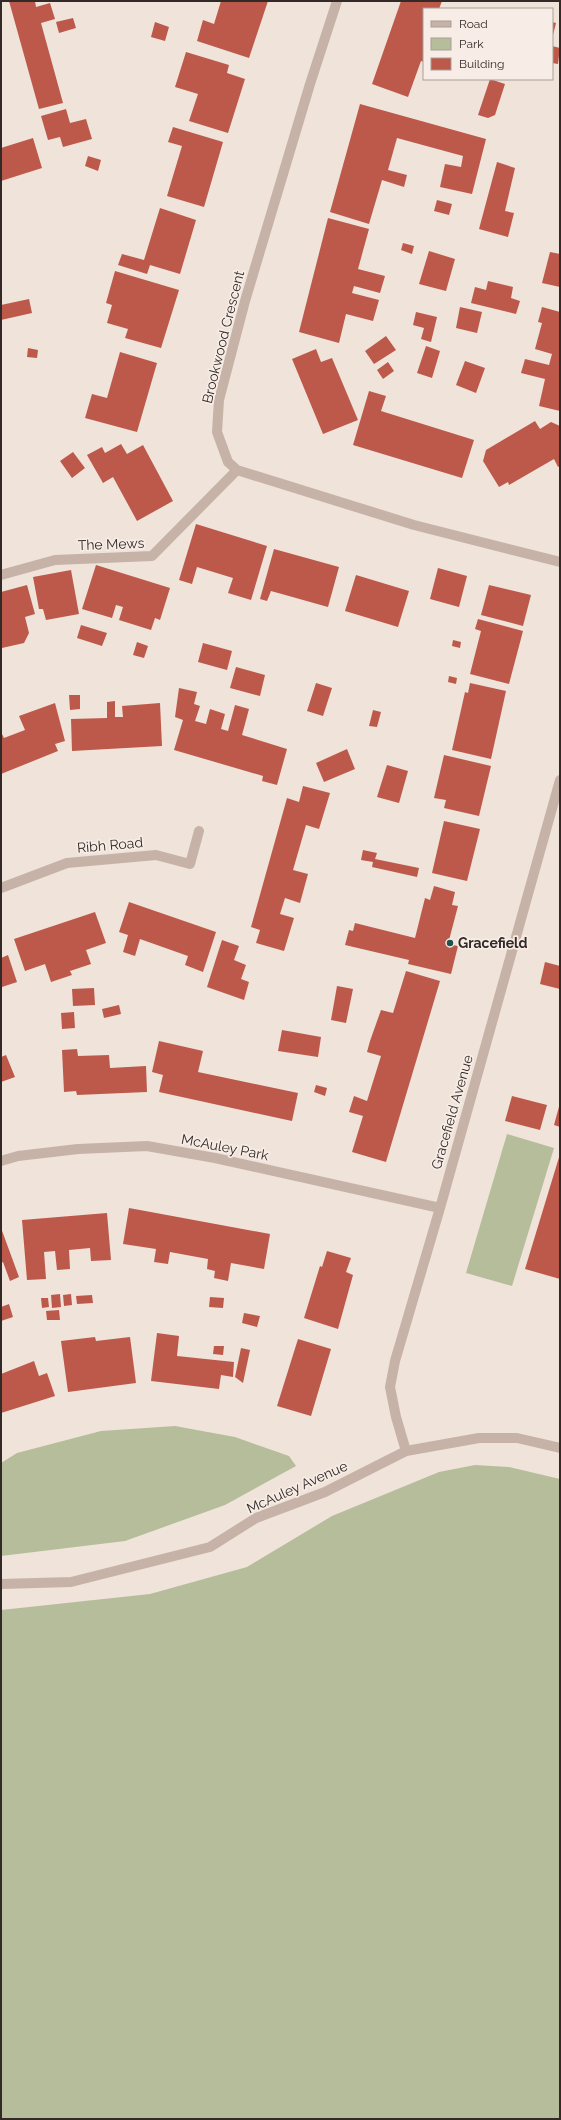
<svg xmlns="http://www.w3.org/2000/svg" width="561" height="2120" font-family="Raleway,sans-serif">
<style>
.green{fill:#b6bd9b}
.building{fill:#bd594b}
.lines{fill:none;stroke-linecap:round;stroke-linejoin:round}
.minor{stroke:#c6b2a7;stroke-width:10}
.poi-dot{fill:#20524f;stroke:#f7ede6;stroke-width:1.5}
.labels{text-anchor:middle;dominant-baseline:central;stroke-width:3.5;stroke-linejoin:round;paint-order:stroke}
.street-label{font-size:14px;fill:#332927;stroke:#f7ede6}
.poi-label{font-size:14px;font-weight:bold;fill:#332927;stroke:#f7ede6;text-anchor:start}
</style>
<rect width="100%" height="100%" fill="#efe3da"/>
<path class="green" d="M507,1134L554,1148L512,1286L466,1273Z
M175,1426L235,1437L289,1456L296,1466L225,1505L125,1541L1,1556V1463L17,1453L101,1431Z
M475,1465L509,1467L560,1479V2119H1V1610L150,1594L247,1567L332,1516L439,1472Z"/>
<path class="building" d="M9,1H35L36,7L50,3L55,19L41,23L63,103L39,109Z
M221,1H268L249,58L197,41L203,20L214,24Z
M401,1H442L439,9H424V62L421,61L408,97L372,84Z
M73,18L76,28L59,33L56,22Z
M155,22L169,27L165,41L151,37Z
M552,22L556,23L553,35H552Z
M552,46L560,48L558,64L552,63Z
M186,52L229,65L227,73L245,79L228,133L189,121L198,94L175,87Z
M490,79L505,84L495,115L488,118L478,115Z
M360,104L486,139L472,194L440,187L445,164L461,167L463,156L397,138L388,170L407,175L404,187L382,180L369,224L330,212Z
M66,109L70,123L86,119L92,139L63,147L60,137L48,140L41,116Z
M173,127L223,142L204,207L167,196L182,146L168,142Z
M33,138L42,168L1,181V148Z
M88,156L101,160L98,171L85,166Z
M497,162L515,168L505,211L514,213L508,237L479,229Z
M437,200L452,204L449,215L434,211Z
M160,208L196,220L180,274L150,265L147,274L118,265L122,254L144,260Z
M328,218L369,229L358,269L385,276L380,293L354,286L352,293L379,300L373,321L346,314L339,343L299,332Z
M403,243L414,246L412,254L401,250Z
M429,251L455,259L446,291L419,284Z
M550,252L560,254V287L542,283Z
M115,271L179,290L161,348L125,338L128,329L107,323L112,305L106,303Z
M488,281L513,287L511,298L520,301L516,314L471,303L475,287L486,290Z
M29,299L32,313L1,320V305Z
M460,307L482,312L477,333L456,328Z
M542,307L560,312V411L539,406L545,379L521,373L525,359L549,365L552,354L535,349L542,323L538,322Z
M416,312L437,317L431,342L421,339L424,328L413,325Z
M386,336L396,350L374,364L365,351Z
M426,346L440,351L432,378L417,373Z
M28,348L38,350L37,358L27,357Z
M316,349L321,362L332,358L358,420L323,434L292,359Z
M120,352L157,363L137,432L85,418L92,394L107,398Z
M465,361L485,368L476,393L456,385Z
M388,362L394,371L383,379L377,370Z
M369,391L386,396L381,411L474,440L462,478L353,445Z
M535,421L540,429L551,422L560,426V466L558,467L554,459L509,485L508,482L499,487L483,461L486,450Z
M121,444L127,454L143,445L173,501L137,521L113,477L103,483L87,455L102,447L105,453Z
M73,452L85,468L72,478L60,461Z
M196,524L267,546L251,600L228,593L233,578L197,567L192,584L179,580Z
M274,549L339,567L328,607L271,591L267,601L260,599Z
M96,565L170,588L160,620L155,618L151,630L119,620L123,607L116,605L112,618L82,609Z
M438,568L467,576L459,607L430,599Z
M71,570L79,614L46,620L43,609H39L33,577Z
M356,575L409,591L398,627L345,611Z
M27,585L35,614L25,617L29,633L24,643L2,648L1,592Z
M489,585L531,595L523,626L481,615Z
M478,619L523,631L509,684L470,674L481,631L475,629Z
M81,625L107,633L102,646L77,638Z
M453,640L461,642L460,648L452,646Z
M137,642L148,646L144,658L133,655Z
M203,643L232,651L227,670L198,662Z
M236,667L265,675L260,696L230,688Z
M449,676L457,678L456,684L448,682Z
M316,683L332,688L323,716L307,711Z
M470,683L506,691L491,759L452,750L465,692L468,693Z
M179,688L197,692L194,704L200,706L195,721L206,724L210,709L225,714L221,729L228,731L235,705L249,709L242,735L287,749L277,785L262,781L263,776L174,750L183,720L175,717Z
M69,695H80V709L70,710Z
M115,701V717H123L122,706L160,703L162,746L72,751L71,719L107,718V702Z
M55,703L65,741L55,744L58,751L1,774V732L4,738L25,730L19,716Z
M373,710L381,712L377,727L369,726Z
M347,749L355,769L324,782L316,763Z
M444,755L491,766L479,816L444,808L446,800L434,798Z
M387,765L408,771L399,803L377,797Z
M303,786L330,793L319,829L306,825L293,870L308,874L300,903L285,898L280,914L294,918L284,951L256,943L260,930L251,927L287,798L299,802Z
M444,821L480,829L467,881L432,873Z
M363,850L377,853L375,859L419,868L417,877L372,867L373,862L361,860Z
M434,886L455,892L452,905L458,906L448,944L458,946L451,974L408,964L409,960L345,945L349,930L353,931L355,923L415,938L425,898L430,900Z
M129,902L216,932L203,972L185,965L188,956L140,939L135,956L123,952L128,935L119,932Z
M95,912L106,943L86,950L91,964L70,971L72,975L51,982L45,964L25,971L14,939Z
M222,940L239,946L234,960L246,965L241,979L249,982L244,1000L207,987Z
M8,955L17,982L2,987L1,958Z
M545,962L560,966V989L540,984Z
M406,971L440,981L386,1162L352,1152L363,1116L349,1112L354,1096L367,1101L381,1056L367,1052L370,1041L381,1010L393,1013Z
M337,986L353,989L346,1023L331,1020Z
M94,988L95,1005L73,1006L72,989Z
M119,1005L121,1014L104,1018L102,1009Z
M74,1012L75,1028L62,1029L61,1013Z
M282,1030L321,1037L318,1057L278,1051Z
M159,1041L203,1051L198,1072L298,1093L292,1121L159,1092L163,1075L152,1072Z
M77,1049L78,1056L109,1055L110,1068L146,1066L147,1092L77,1095L76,1091L64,1092L62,1050Z
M6,1055L15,1077L1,1082V1057Z
M316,1085L327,1088L325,1096L314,1092Z
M512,1096L547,1105L540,1130L505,1121Z
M560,1103V1127L554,1125Z
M560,1154V1279L525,1269Z
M129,1208L270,1234L264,1269L231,1263L228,1281L214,1278L215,1271L207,1269L208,1259L170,1252L168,1264L154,1262L156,1249L123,1244Z
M107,1213L111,1260L91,1261L90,1248L69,1250L70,1269L57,1270L55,1251L44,1252L46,1279L27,1280L22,1220Z
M1,1228L19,1277L10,1281L3,1262L1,1263Z
M327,1251L351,1258L346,1272L353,1275L338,1329L304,1318L320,1266L322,1267Z
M60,1294L61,1307L52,1308L51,1295Z
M71,1294L72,1305L64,1306L63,1295Z
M92,1295L93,1303L77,1304L76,1296Z
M210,1297L224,1298L223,1308L209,1307Z
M41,1298H48L49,1307L42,1308Z
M9,1304L13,1317L1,1321V1307Z
M59,1310L60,1320H47L46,1311Z
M244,1313L260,1316L257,1327L242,1323Z
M157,1333L179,1336L177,1356L234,1362L233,1377L221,1375L219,1389L151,1381Z
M95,1337L96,1341L130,1337L136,1383L68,1392L61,1341Z
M298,1339L331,1349L311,1416L277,1406Z
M214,1346H224L223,1355L213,1354Z
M241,1348L250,1350L243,1383L235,1377Z
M34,1361L39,1376L47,1373L55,1396L1,1413V1374Z"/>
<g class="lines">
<path class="minor" d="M337,1L310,84L245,301L219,400L217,432L228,462L237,470L414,525L560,562
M1,575L55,560L152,556L237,470
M1,888L67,863L156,855L190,864L199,831
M1,1161L18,1156L78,1149L147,1146L215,1158L440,1208
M406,1451L396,1417L390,1387L395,1361L440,1208L560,780
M1,1584L71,1582L210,1547L256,1518L325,1492L406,1451L479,1438H517L560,1448"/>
</g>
<circle class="poi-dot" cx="450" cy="943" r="4"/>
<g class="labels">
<g class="street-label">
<text transform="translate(223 337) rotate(-76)">Brookwood Crescent</text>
<text transform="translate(111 544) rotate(-2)">The Mews</text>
<text transform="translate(110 845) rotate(-5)">Ribh Road</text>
<text transform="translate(452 1112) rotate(-74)">Gracefield Avenue</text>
<text transform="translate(225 1147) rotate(11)">McAuley Park</text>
<text transform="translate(297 1487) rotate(-24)">McAuley Avenue</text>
</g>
<g class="poi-label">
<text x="458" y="943">Gracefield</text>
</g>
</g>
<rect width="561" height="2120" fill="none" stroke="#332927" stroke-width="4"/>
<rect x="423" y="8" width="130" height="72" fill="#f7ede6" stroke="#a99f9a"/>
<rect x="431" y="21" width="20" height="6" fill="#c6b2a7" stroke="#a99f9a"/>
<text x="459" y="28" font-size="12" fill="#332927">Road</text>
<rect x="431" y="38" width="20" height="12" fill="#b6bd9b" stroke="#a99f9a"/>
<text x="459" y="48" font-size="12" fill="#332927">Park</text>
<rect x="431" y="58" width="20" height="12" fill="#bd594b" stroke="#a99f9a"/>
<text x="459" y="68" font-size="12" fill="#332927">Building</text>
</svg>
